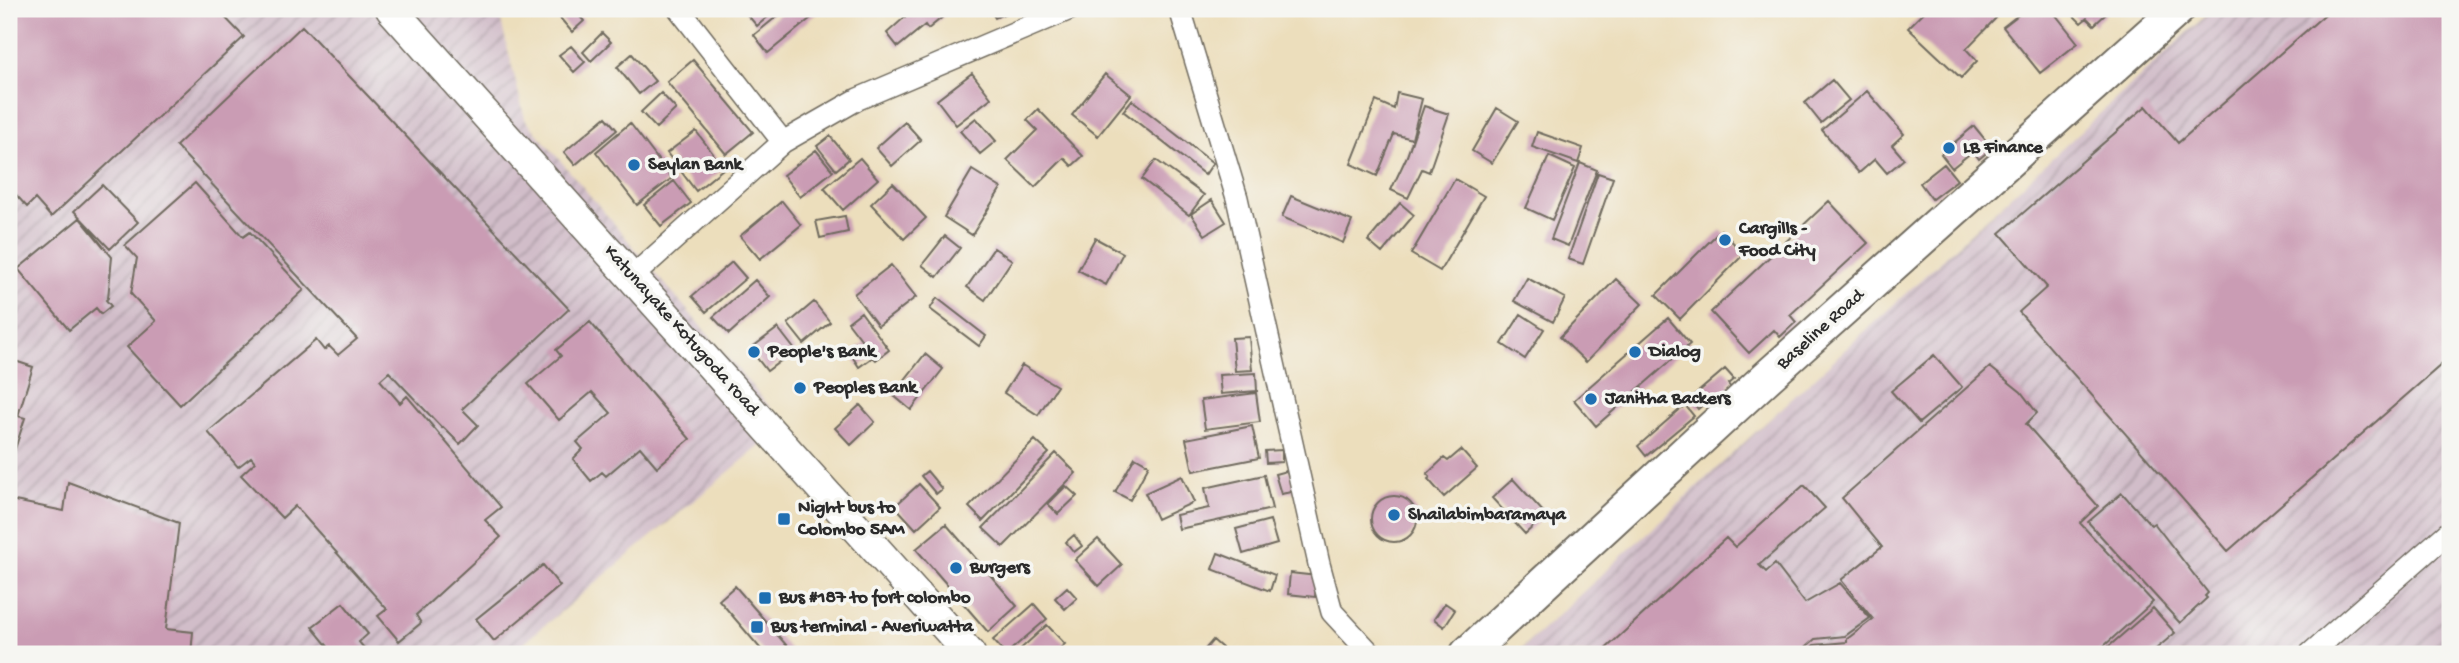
<svg xmlns="http://www.w3.org/2000/svg" width="2459" height="663" font-family="'Gochi Hand',sans-serif">
<style>
.industrial{fill:url(#industrial-furrows)}
.building{fill:#ca9cb4}
.lines{fill:none;stroke-linecap:round;stroke-linejoin:round}
.street-casing{stroke:#6f6a5e;stroke-width:24}
.secondary-casing{stroke:#6f6a5e;stroke-width:33}
.primary-casing{stroke:#6f6a5e;stroke-width:37}
.street{stroke:#fff;stroke-width:21}
.secondary{stroke:#fff;stroke-width:30}
.primary{stroke:#fff;stroke-width:33}
.poi-dot{fill:#1f6fb2;stroke:#f6f6f2;stroke-width:2.5}
.labels{text-anchor:middle;dominant-baseline:central;stroke-width:7;stroke-linejoin:round;paint-order:stroke}
.poi-label{font-size:19px;font-weight:bold;fill:#2b2b2b;stroke:#f6f6f2;text-anchor:start}
.street-label{font-size:19px;fill:#2b2b2b;stroke:#f6f6f2}
</style>
<defs>
<pattern id="industrial-furrows" width="10" height="10" patternUnits="userSpaceOnUse" patternTransform="scale(1.75)"><rect width="10" height="10" fill="#d1bdc9"/><path d="M-1 1l2-2M0 10L10 0M9 11l2-2" fill="none" stroke="#aa9aa3"/></pattern>
</defs>
<rect width="100%" height="100%" fill="#f6f6f2"/>
<filter id="ink" filterUnits="userSpaceOnUse"><feTurbulence type="fractalNoise" baseFrequency=".0143" numOctaves="2"/><feDisplacementMap in="SourceGraphic" scale="14" xChannelSelector="R" yChannelSelector="G"/><feConvolveMatrix kernelMatrix="1 2 1 2 8 2 1 2 1" color-interpolation-filters="sRGB"/></filter>
<filter id="wash" filterUnits="userSpaceOnUse"><feTurbulence type="fractalNoise" baseFrequency=".00686" numOctaves="4" result="noise"/><feDisplacementMap in="SourceGraphic" scale="28" xChannelSelector="R" yChannelSelector="G"/><feGaussianBlur stdDeviation="1.57" result="paint"/><feColorMatrix in="noise" values="0 0 0 0 0 0 0 0 0 0 0 0 0 0 0 0 0 1.4 0 .05"/><feComposite in="paint" operator="in"/></filter>
<g filter="url(#wash)">
<rect width="100%" height="100%" fill="#ecdebc"/>
<path class="industrial" d="M9,9H498L525,119L785,425L510,654H9Z
M2213,9H2450V654H1516Z"/>
<g id="blocks">
<path class="building" d="M9,9H217L244,37L51,217L35,199L27,207L9,187Z
M570,9H573L584,21L572,32L560,18Z
M750,9H777L757,26L745,12Z
M786,9H822L768,53L754,35Z
M898,9H940L945,15L928,29L925,25L898,47L887,33L905,17Z
M990,9H1014L995,18Z
M1927,9H1986L1996,18L1966,49L1977,61L1961,78L1908,28Z
M2026,9H2051L2078,43L2040,73L2003,27Z
M2067,9H2102L2106,14L2094,25L2087,18L2081,23Z
M2331,9H2450V357L2228,551L2019,312L2047,287L2000,233L2146,106L2178,143Z
M302,26L569,309L462,409L478,425L460,444L443,427L442,428L389,372L380,380L400,403L407,396L501,507L485,520L501,537L416,615L421,623L399,641L378,616L387,609L295,506L282,518L241,475L255,462L251,457L238,467L208,432L316,340L324,350L329,346L338,355L357,339L176,146Z
M602,33L611,42L591,61L583,52Z
M571,46L585,62L574,72L559,55Z
M632,54L655,81L639,94L617,67Z
M693,60L753,132L726,154L667,82Z
M972,73L991,98L956,125L937,100Z
M1105,74L1131,95L1098,136L1072,115Z
M1832,80L1849,100L1821,123L1805,103Z
M1867,91L1904,134L1892,145L1904,159L1887,173L1875,159L1859,173L1822,130Z
M661,93L676,109L656,128L641,112Z
M1397,93L1422,99L1412,139L1394,134L1377,176L1351,164L1376,101L1394,109Z
M1132,100L1213,163L1205,175L1123,111Z
M1424,106L1449,114L1429,172L1422,169L1408,198L1391,190L1407,156Z
M1497,108L1518,121L1492,163L1472,151Z
M1038,109L1083,156L1072,166L1064,158L1035,187L1007,160L1037,130L1027,120Z
M606,117L617,130L575,165L564,152Z
M976,118L996,141L980,154L960,131Z
M905,122L921,140L892,166L876,148Z
M630,123L672,178L637,205L596,152Z
M1974,126L1992,148L1979,159L1973,151L1952,168L1941,154Z
M696,131L724,168L696,191L667,153Z
M1537,132L1583,148L1578,163L1532,147Z
M830,136L849,159L836,170L817,146Z
M816,150L833,171L800,197L783,175Z
M1549,156L1575,168L1552,220L1526,208Z
M860,158L878,179L843,210L824,188Z
M1156,160L1204,195L1189,215L1142,179Z
M1580,163L1597,170L1568,246L1551,239Z
M1944,164L1957,180L1932,199L1920,183Z
M972,170L1001,188L972,235L944,217Z
M1598,173L1613,178L1583,264L1568,259Z
M1455,179L1484,196L1440,271L1411,254Z
M674,181L691,203L661,226L644,205Z
M195,183L243,237L250,232L304,290L180,405L127,347L156,321L131,294L137,258L125,245Z
M893,183L926,218L904,239L871,204Z
M102,185L138,222L110,249L74,211Z
M1291,196L1352,221L1343,243L1282,217Z
M1212,200L1226,222L1205,235L1191,214Z
M782,201L801,225L760,259L740,236Z
M1829,201L1868,243L1790,315L1796,322L1780,337L1774,330L1749,353L1711,312Z
M1400,203L1414,215L1382,253L1368,241Z
M845,216L848,232L820,238L816,221Z
M80,218L112,257L108,298L106,300L111,306L101,314L96,308L69,330L18,269Z
M1721,230L1744,254L1680,319L1656,295Z
M945,236L960,248L937,277L922,265Z
M1095,238L1123,253L1106,285L1078,270Z
M994,248L1012,260L985,300L967,287Z
M732,262L746,278L706,312L692,296Z
M891,265L916,297L878,326L854,294Z
M1527,278L1565,298L1553,322L1514,301Z
M1616,279L1642,304L1586,362L1560,337Z
M755,280L770,297L729,334L713,317Z
M937,298L986,336L979,346L930,309Z
M814,302L830,322L804,344L788,324Z
M861,312L889,350L876,360L873,357L859,367L850,353L864,343L848,322Z
M1521,314L1544,329L1525,359L1502,344Z
M1668,318L1690,344L1596,426L1574,400Z
M590,322L690,439L657,467L640,447L606,476L602,472L591,481L573,459L583,449L577,442L611,413L592,392L559,420L528,384L561,356L556,350Z
M778,328L795,350L767,371L750,349Z
M1249,337L1252,370L1235,371L1232,338Z
M925,354L943,369L911,410L893,395Z
M1934,355L1962,387L1919,423L1891,391Z
M9,359L33,367L18,416L25,418L9,468Z
M1022,365L1057,386L1038,415L1004,393Z
M1990,367L2021,392L2037,413L2026,424L2098,506L2080,523L2153,602L2095,654H1804L1814,645L1847,642V639L1873,619L1841,580L1882,547L1842,498Z
M1725,369L1734,379L1728,384L1735,393L1718,407L1711,398L1698,409L1690,399Z
M1256,373L1257,391L1221,394L1219,375Z
M1256,393L1260,422L1205,429L1201,400Z
M860,405L875,422L851,445L835,428Z
M1685,405L1694,416L1646,456L1638,446Z
M1252,426L1259,458L1193,471L1186,439Z
M1035,440L1049,453L983,521L969,507Z
M1282,450V462L1266,463L1265,451Z
M1461,450L1477,468L1444,497L1428,479L1430,477L1427,474L1444,458L1448,461Z
M1056,453L1076,473L1003,547L983,528Z
M1135,457L1149,465L1130,500L1115,492Z
M1290,470L1296,491L1281,494L1275,474Z
M927,471L942,489L936,494L921,476Z
M1264,475L1272,509L1179,529L1176,515L1209,508L1205,488Z
M1182,476L1194,502L1157,519L1145,493Z
M1513,479L1546,515L1525,534L1492,498Z
M68,482L179,523L166,629L193,632L191,654H9L10,500L64,511Z
M919,484L940,507L916,529L895,506Z
M1804,485L1825,508L1759,565L1766,572L1775,564L1805,603L1840,583L1870,618L1845,636L1815,639L1798,654H1600L1726,538L1735,547Z
M1066,486L1077,496L1058,514L1048,504Z
M2122,493L2151,525L2154,523L2208,593L2205,596L2207,598L2180,623L2088,522Z
M1371 519a23 23 0 1 1 46 0a23 23 0 1 1-46 0Z
M1270,520L1277,544L1243,554L1236,529Z
M946,524L1017,606L988,632L916,549Z
M1074,535L1082,546L1074,552L1066,542Z
M1098,539L1122,565L1099,586L1075,560Z
M1218,553L1275,575L1270,591L1212,569Z
M543,565L560,586L494,641L476,619Z
M1290,573L1317,576L1315,597L1288,594Z
M735,586L794,654H765L719,600Z
M1067,587L1077,598L1065,609L1055,598Z
M343,603L368,634L359,642L369,654H334L312,627Z
M1445,603L1455,610L1444,627L1434,619Z
M1034,604L1047,619L1006,654L993,640Z
M2153,608L2175,633L2150,654H2100Z
M1047,625L1065,644L1053,654H1015Z
M1213,640L1229,654H1201Z"/>
</g>
</g>
<g filter="url(#ink)">
<use href="#blocks" fill-opacity="0" stroke="#6f6a5e" stroke-width="2"/>
<g class="lines">
<g class="street-casing">
<path id="street" d="M679,9L783,142L858,99L1070,9
M1180,9L1237,198L1319,564L1332,612L1371,654
M632,277L783,142
M2310,654L2450,531"/>
</g>
<g class="secondary-casing">
<path id="secondary" d="M391,9L970,654"/>
</g>
<g class="primary-casing">
<path id="primary" d="M1467,654L1765,379L2178,9"/>
</g>
<use href="#street" class="street"/>
<use href="#secondary" class="secondary"/>
<use href="#primary" class="primary"/>
</g>
</g>
<g class="poi-dot">
<circle cx="1949" cy="148" r="7"/>
<circle cx="634" cy="165" r="7"/>
<circle cx="1725" cy="240" r="7"/>
<circle cx="754" cy="352" r="7"/>
<circle cx="1635" cy="352" r="7"/>
<circle cx="800" cy="388" r="7"/>
<circle cx="1591" cy="399" r="7"/>
<circle cx="1394" cy="515" r="7"/>
<rect x="777" y="512" width="14" height="14" rx="3.5"/>
<circle cx="956" cy="568" r="7"/>
<rect x="758" y="591" width="14" height="14" rx="3.5"/>
<rect x="750" y="620" width="14" height="14" rx="3.5"/>
</g>
<g class="labels">
<g class="poi-label">
<text x="1963" y="148">LB Finance</text>
<text x="648" y="165">Seylan Bank</text>
<text x="1739" y="229">Cargills -<tspan x="1739" dy="22">Food City</tspan></text>
<text x="768" y="352">People's Bank</text>
<text x="1649" y="352">Dialog</text>
<text x="814" y="388">Peoples Bank</text>
<text x="1605" y="399">Janitha Backers</text>
<text x="798" y="508">Night bus to<tspan x="798" dy="22">Colombo 5AM</tspan></text>
<text x="1408" y="515">Shailabimbaramaya</text>
<text x="970" y="568">Burgers</text>
<text x="779" y="598">Bus #187 to fort colombo</text>
<text x="771" y="627">Bus terminal - Averiwatta</text>
</g>
<g class="street-label">
<text transform="translate(1821 330) rotate(-42)">Baseline Road</text>
<text transform="translate(681 331) rotate(48)">Katunayake Kotugoda road</text>
</g>
</g>
<rect width="2459" height="663" fill="none" stroke="#f6f6f2" stroke-width="35"/>
</svg>
